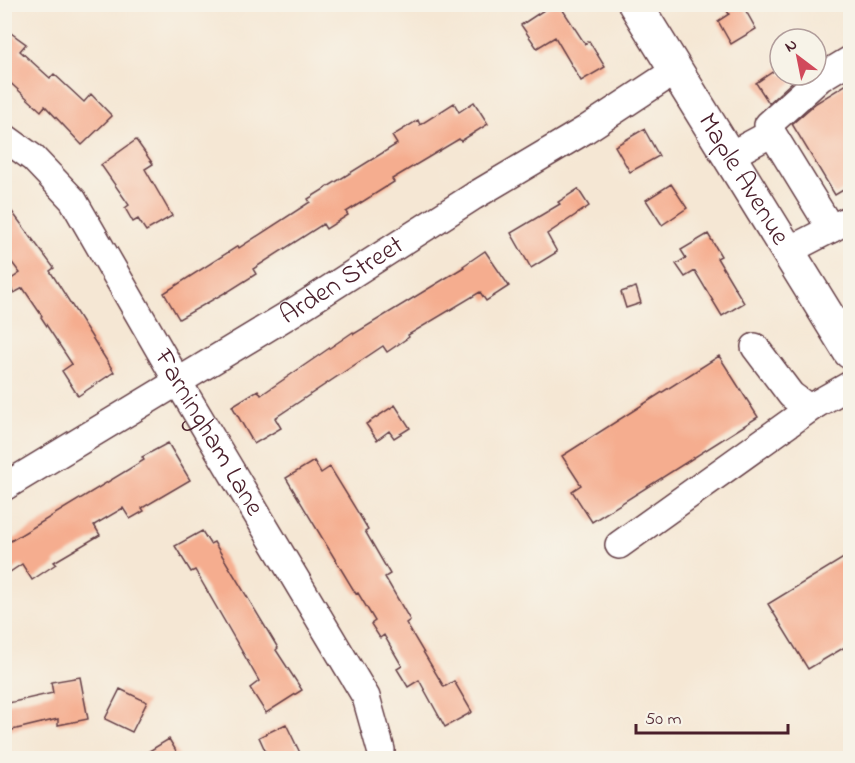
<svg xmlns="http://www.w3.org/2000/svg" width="855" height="763" font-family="'Indie Flower',sans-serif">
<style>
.building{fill:#f5ad8f}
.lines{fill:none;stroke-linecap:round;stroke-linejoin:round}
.minor-casing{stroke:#643d44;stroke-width:30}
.major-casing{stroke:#643d44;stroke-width:36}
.minor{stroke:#fff;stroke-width:27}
.major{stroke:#fff;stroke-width:33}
.labels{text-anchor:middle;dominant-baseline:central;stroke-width:4.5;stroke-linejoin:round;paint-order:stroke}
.street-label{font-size:27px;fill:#4a1f2b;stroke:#f7f3e8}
</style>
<rect width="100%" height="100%" fill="#f7f3e8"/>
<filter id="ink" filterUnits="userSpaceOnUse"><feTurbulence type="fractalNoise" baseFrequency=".0167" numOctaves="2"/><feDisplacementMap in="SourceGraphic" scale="12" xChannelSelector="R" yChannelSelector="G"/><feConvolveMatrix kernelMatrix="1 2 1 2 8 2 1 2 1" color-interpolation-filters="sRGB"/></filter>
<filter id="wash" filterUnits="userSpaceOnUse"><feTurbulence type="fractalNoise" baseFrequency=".008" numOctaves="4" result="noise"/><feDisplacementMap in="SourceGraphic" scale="24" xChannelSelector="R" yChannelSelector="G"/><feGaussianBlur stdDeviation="1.35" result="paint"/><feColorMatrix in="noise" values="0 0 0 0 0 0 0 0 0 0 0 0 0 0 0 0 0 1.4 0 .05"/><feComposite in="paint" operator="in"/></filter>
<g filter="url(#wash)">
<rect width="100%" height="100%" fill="#f5e7d4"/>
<g id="blocks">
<path class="building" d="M553,4H559L585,44L589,41L605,67L581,81L555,37L537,48L521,25Z
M723,4H742L756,29L731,44L718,21L729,14Z
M4,28L26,44L20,51L50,78L54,74L84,102L91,94L112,116L82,145L45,106L41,111L4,77Z
M780,67V75H787L792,82L769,103L756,83Z
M850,82V186L835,195L792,124L816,103Z
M474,102L488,124L461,141L459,139L392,179L394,182L346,212L348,215L326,229L323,224L253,269L256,274L226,293V292L179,319L164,293L238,246L239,248L310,202L308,199L397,144L392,136L418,120L420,125L454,103L459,112Z
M644,129L659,156L630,172L615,146Z
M136,140L153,164L145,169L172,216L146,231L138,219L133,222L125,208L129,205L101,165Z
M671,184L687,208L662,225L646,200Z
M578,189L589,206L547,234L557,252L531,268L511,233L560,204L558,202Z
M4,201L54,268L50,271L114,372L78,396L62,371L72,364L41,317L42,316L23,288L14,293L7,282L20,273L4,252Z
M708,234L721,256L717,258L744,303L722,316L695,271L685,277L676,264L686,258L681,250Z
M485,251L509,286L486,301L480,292L408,335L409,337L387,352L383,346L275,418L281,428L254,444L232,406L258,390L261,395L353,332L354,334L464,267L463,266Z
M636,287L641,303L626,308L621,292Z
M719,356L758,417L592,522L572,491L581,485L562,456Z
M395,405L410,428L394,438L389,431L377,440L366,424Z
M168,443L190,480L142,508L144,511L130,519L123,508L94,525L100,535L54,562L56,564L32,580L22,564L4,576V545L144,460L142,457Z
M314,461L321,473L330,467L368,529L365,531L390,574L385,577L410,620L406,623L444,687L454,681L472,712L445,727L419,680L408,687L397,669L402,666L384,635L380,638L371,624L375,621L358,593L356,594L286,478Z
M202,531L210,544L214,542L278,648L276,650L302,690L266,713L250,688L259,681L195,570L191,572L175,546Z
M850,554V644L808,669L768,604Z
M80,677L88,719L58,725V719L4,732V704L53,693L51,682Z
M120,689L147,702L132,732L105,719Z
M286,724L303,759H269L259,737Z
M169,739L181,759H136Z"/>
</g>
</g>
<g filter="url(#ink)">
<use href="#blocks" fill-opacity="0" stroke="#643d44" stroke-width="1.5"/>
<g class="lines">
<g class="minor-casing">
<g id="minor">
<path d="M772,133L768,125L820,78L850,60"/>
<path id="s1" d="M4,137L33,158L73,200L178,382L366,697L381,750"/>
<path d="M729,156L772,133L831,229"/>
<path d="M788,251L850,219"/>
<path d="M755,347L791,395L806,406H813L850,385"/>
<path id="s2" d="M4,487L298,309L474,196L585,130L676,70"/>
<path d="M619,545L816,404"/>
</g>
</g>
<g class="major-casing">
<g id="major">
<path id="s3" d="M635,4L850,352"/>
</g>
</g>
<use href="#minor" class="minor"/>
<use href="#major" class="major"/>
</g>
</g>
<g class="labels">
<g class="street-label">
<text stroke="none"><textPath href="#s3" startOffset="206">Maple Avenue</textPath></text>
<text stroke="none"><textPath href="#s2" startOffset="396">Arden Street</textPath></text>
<text stroke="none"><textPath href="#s1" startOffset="363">Farningham Lane</textPath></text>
</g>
</g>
<rect width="855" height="763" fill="none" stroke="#f7f3e8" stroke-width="24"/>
<g transform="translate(798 57) rotate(328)"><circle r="28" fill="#f7f3e8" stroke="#b29e9c" stroke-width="1.5"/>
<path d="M0-4.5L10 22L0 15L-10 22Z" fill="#d1495b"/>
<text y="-9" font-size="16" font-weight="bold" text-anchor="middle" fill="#4a1f2b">N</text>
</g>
<path d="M636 724v9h152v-9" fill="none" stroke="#4a1f2b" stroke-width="3"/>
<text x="645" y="724" font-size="18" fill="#4a1f2b" stroke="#f7f3e8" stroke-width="4.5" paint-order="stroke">50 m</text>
</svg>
